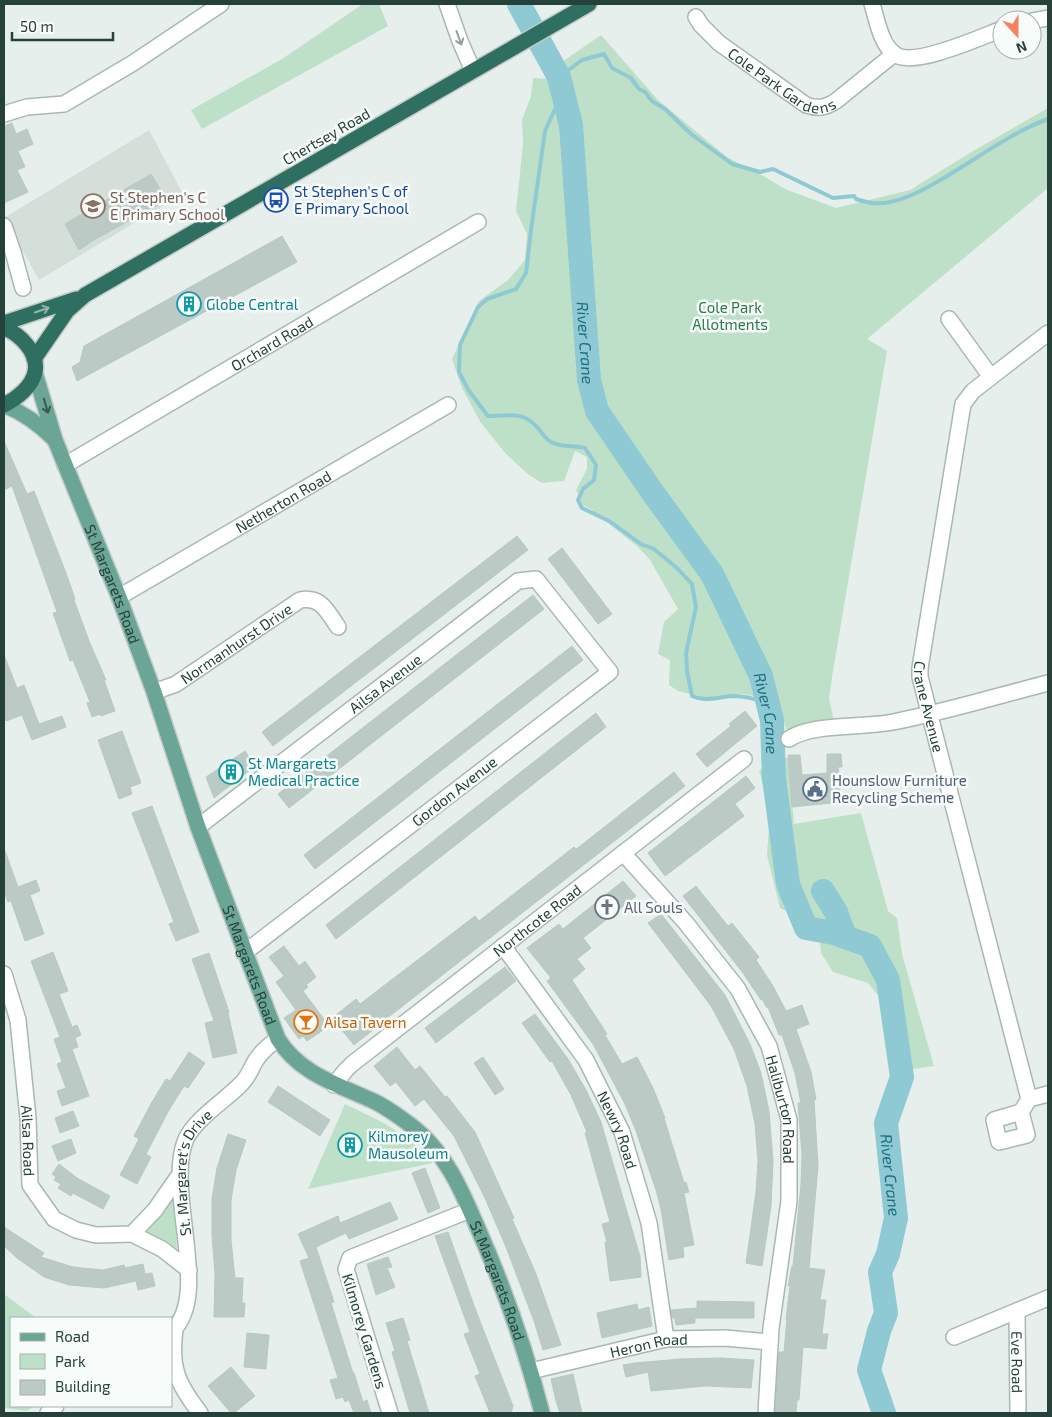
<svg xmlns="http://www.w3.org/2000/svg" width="1052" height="1417" font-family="'Exo 2',sans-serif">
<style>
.built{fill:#d4dfda}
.green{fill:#bfe0c8}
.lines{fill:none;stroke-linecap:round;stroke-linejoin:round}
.stream{stroke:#8ec9d4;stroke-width:4}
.river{stroke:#8ec9d4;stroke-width:24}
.building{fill:#bbcac4;stroke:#b8c9c2}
.minor-casing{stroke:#a8b8b2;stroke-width:18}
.major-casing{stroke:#c2cac8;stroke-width:18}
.highway-casing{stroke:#c2cac8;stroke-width:18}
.minor{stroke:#fff;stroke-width:15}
.major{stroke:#6aa596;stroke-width:15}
.highway{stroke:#2f6f62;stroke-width:15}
.oneway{stroke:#92a09c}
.oneway2{stroke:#93b5ae}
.oneway3{stroke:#365b51}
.labels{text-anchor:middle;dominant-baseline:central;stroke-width:5;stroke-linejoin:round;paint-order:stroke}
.street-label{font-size:15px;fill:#24423a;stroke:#f7fbf9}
.transit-label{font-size:15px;fill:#164399;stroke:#f7fbf9;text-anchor:start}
.education-label{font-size:15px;fill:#785e54;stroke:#f7fbf9;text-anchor:start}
.culture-label{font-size:15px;fill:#0d838f;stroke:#f7fbf9;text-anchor:start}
.park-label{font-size:15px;fill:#2d7a4b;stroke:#f7fbf9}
.service-label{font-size:15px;fill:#4e5e75;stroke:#f7fbf9;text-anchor:start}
.worship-label{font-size:15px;fill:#5b616d;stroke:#f7fbf9;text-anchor:start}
.food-label{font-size:15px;fill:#c56008;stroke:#f7fbf9;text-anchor:start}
.water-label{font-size:16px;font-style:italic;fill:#1c6f80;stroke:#f7fbf9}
</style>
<rect width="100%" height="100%" fill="#e6efeb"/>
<path class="built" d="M149,130L183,194L39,280L4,218Z"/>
<path class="green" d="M363,4H379L388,26L202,129L191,110L282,59Z
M601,35L658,100L727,157L765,177L785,189L836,208L910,190L973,151L1048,108V188L867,339L887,351L832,677L829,699L834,721L787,731L769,673L736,600L708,552L660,492L606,414L595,379L584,189L578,126L571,227L579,352L587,393L584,410L704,577L753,677L759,697L743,694L707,698L678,691L669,685L670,660L658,654L664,622L678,609L650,560L638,547L592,510L583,505L576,490L587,469V457L575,451L564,481L542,483L529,475L506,454L481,423L462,388L452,359L479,301L508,280L525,260L527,234L516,211L523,144L522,120L531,96L533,78L566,80L562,62Z
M788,757L794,824L861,813L888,911L897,918L902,954L934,1066L905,1070L878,995L868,983L833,972L821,953L819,933L798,917L780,908L767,855L770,814L759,770Z
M345,1104L382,1122L408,1138L433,1163L308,1189Z
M175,1194L177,1251L144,1234Z
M4,1294L36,1318H11V1406H34L27,1411L4,1408Z"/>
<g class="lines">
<path class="stream" d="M559,77L582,60L604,54L612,68L631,78L639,89L645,92L652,101L665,109L691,134L732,164L760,172L773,169L833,198L854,196L856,199C867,203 878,205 890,202C909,198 925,189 942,179C977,159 1010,133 1048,119
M564,98L556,107L545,131L531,230L526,273L516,289L487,299L478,307L460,345L459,372L469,391L488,416C510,416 522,410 538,428C542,433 546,439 551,442C562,448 573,445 585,448L596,465L594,480L583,489L578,500L582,508L609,521L641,544L654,549L677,568L692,584L696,607L686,653L687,671L692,696C705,702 718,697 732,696C744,696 757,699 768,704"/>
<g class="river">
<path id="s1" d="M519,4L559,77L571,125L589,380L597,411L653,493L712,574L761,676L772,720L774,778L788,884L806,928L834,933L870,946L888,980L902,1077L886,1123L896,1218L888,1254L880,1272L886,1313L879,1331L869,1370L884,1413"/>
<path d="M823,891L836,912L845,937"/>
</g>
</g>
<path class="building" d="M12,123L16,134L27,129L33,144L18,151L25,167L17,170L28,192L4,203V126Z
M151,174L167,200L94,240L79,250L65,224Z
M282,236L297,262L77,381L72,367L80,362L84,346Z
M4,441L27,494L34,491L66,573L75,599L74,600L89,641L106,680H104L115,711L101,716L100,714L92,717L87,703L90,702L73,660L70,661L53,613L57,612L12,486L4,490Z
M517,536L528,550L273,746L262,732Z
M562,548L612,614L598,624L548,559Z
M533,595L544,609L289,808L278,794Z
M572,646L583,660L315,869L304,855Z
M4,655L17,688L24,685L39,724L62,716L66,727L32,740L22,715L6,721L4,715Z
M745,711L757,726L707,767L696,754L731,726L729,724Z
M596,713L606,727L336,939L326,925Z
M122,731L141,783L130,787L132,794L119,799L98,740Z
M245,751L255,766L214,798L206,777Z
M827,754H841L842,767H838L841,802L792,807L788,755H800L802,775L827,773Z
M674,772L685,786L377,1026V1027L354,1045L332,1018L356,999L360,1004L475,916L479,921L574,847L576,849L579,847Z
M746,776L755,788L735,804L744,816L665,876L648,853Z
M152,806L199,932L176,941L169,924L174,922L132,813Z
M4,851H5L18,887L36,880L40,891L30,895L44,934L25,941L11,901L8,902L4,891Z
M623,881L636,896L583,938L591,948L577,959L585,969L572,980L607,1034L605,1035L622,1064L637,1057L653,1088L665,1118H664L684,1183L686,1182L689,1192L684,1193L694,1245L683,1247L684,1257L669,1260L661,1209L656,1190L636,1131L625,1104L593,1044L547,981L551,978L527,948L559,924L563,929Z
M696,886L728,926L732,923L759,957L756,960L773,986L786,1011L802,1005L809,1024L796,1029L811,1072L816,1099L814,1100L818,1166L809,1268L825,1270L820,1300H826L822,1334H828L826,1349L803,1347L799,1400H797L796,1412H792V1413H775L779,1352H784L787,1319H786L790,1286H788L792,1266H793L801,1184L802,1154L798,1103H801L795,1073L782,1035H779L768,1007L767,1008L762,999L761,1000L743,973L683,896Z
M661,914L725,995L750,1044L761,1073L769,1111L773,1161L771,1206L762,1266L746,1263L756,1192L758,1161L755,1124L747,1086L734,1049L711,1006L648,923Z
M284,946L299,966L305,961L316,977L306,985L308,987L303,991L329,1026L307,1041L303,1036L299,1039L284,1018L296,1010L276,982L284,976L269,957Z
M53,952L68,991L59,994L72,1027L77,1025L81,1035L75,1038L78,1047L72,1049L89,1096L62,1106L57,1091L66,1088L57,1064L62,1062L54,1039L60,1037L31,961Z
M209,953L229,1012L228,1013L237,1053L213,1058L205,1023L214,1021L192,959Z
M505,967L516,981L436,1043L425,1028Z
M535,1014L568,1059L586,1090L601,1122L636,1243L640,1256L641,1277L610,1281L605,1242H607L602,1224L610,1222L585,1133L587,1132L571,1095L552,1061L550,1062L522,1023Z
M397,1047L415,1070L420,1066L445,1097L447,1096L475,1132L514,1218L512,1219L536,1274L561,1345L543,1350L534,1321L506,1247L485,1198L454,1136L424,1099L415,1106L396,1082L390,1086L374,1066Z
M189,1052L205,1063L188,1088L184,1086L169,1110L146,1154L151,1157L137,1184L120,1175L139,1139L134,1136L152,1102L166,1079L170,1081Z
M483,1057L504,1089L495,1095L474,1063Z
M278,1086L330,1120L320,1136L268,1102Z
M73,1111L79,1126L60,1133L55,1118Z
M228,1134L246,1140L236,1170L231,1200V1240L235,1278H243L242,1303H245L244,1317H214L215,1274L212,1236V1199L217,1168Z
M71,1139L76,1153L58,1161L52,1146Z
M59,1164L77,1178L110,1196L103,1209L73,1193L71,1196L58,1188L61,1184L54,1180L56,1177L52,1174Z
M425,1168L440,1208L428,1213L412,1173Z
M390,1202L398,1219L349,1239L346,1233L316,1247L334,1302L331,1303L353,1373H354L363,1402L367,1400L371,1413H354L349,1400L345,1402L343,1397L336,1399L330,1380L338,1378L300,1261L309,1258L298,1234L338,1216L340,1223Z
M4,1227L44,1253L41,1257L73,1267L103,1270L124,1265L125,1268L143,1264L145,1274L152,1273L155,1286L138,1290L136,1281L104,1288L69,1285L44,1277L17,1258L4,1246Z
M448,1232L476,1311L513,1406L511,1413H490L475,1376L480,1374L464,1334L470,1332L435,1236Z
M388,1257L392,1267L387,1268L395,1287L376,1295L367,1264Z
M697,1301L754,1302V1318H695V1323L676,1325L675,1318H672L671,1310L697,1308Z
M637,1304L638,1310L649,1307L652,1326L602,1338L597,1313Z
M403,1318L410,1340L407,1341L429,1413H410L392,1352L395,1351L386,1323Z
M247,1333L269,1335L266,1369L244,1367Z
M720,1358L754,1360L751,1388L706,1386L651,1391L648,1372L626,1377L623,1365L635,1363L680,1359Z
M231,1367L255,1396L234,1413H231L208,1386Z
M573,1374L582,1413H560L556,1401L551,1379Z"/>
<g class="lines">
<g class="minor-casing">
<g id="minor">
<path d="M447,4L460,41L473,71"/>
<path d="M872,4C877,20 881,46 896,55C915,67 981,37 1002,29"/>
<path id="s2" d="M696,17L701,25L719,43L806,105C818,109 825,108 836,101L894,54"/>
<path d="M1032,21L1048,18"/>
<path d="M4,114L27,107L64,104L133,63L221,4"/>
<path d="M4,226L13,252L23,288"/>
<path id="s3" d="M949,319L991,377L973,391L963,404L920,668V677L1029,1099"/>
<path d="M991,377L1048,333"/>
<path id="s4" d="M65,465L478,222"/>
<path id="s5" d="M119,597L448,405"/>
<path id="s6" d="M154,692L176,684L300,600C321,596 327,611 338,627"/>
<path d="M789,739C812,723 864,728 893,722C945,712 997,696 1048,683"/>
<path id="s7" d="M198,827L518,581L536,579L610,672L244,953"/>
<path id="s8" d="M623,853L686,923L738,989L769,1046L789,1120V1201L771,1328L766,1413"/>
<path id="s9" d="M503,946L586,1060L622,1132L649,1223L666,1339"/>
<path id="s10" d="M4,974L18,1020L28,1118L30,1185L54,1219L76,1230L96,1235L132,1234L155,1210L180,1174"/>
<path id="s11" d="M334,1085L345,1071L352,1064L744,759"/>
<path d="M1021,1112L994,1120L999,1142L1027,1135L1021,1112L1029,1099L1048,1094"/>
<path d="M132,1234L162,1249L189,1270"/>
<path id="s12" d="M1017,1312L1018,1413"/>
<path d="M175,1329C170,1368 177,1383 200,1413"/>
<path id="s13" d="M171,1332C213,1297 164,1189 186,1139C195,1119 227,1099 242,1083C249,1076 251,1068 256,1060C262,1051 269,1045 278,1039"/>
<path d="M954,1337L1048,1298"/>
<path id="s14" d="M531,1371L666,1339L725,1338L770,1342"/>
<path d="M48,1413L56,1406"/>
<path d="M390,1413L346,1269L350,1258L470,1210"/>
</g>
</g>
<g class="major-casing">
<g id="major">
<path id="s15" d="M35,373L55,440L119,597L154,692L198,827L278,1039C299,1073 336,1084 371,1100C385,1106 397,1115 409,1124C445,1150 462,1191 479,1231C505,1290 526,1351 542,1413"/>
<path d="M4,405C24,413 39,424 54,439"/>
</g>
</g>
<g class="highway-casing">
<path id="highway" d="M4,323L76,299
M4,328C20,334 39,353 35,372C32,387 16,399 4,405
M34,359L67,311L85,295L589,4"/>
</g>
<use href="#minor" class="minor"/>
<use href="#major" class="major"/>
<use href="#highway" class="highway"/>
</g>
<defs><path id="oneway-shaft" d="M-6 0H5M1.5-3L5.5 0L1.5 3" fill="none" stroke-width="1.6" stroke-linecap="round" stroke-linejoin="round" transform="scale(1.25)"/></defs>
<use class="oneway" href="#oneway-shaft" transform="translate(459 38) rotate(70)"/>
<use class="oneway2" href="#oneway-shaft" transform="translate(42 310) rotate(-19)"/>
<use class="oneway3" href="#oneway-shaft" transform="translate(46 406) rotate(73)"/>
<defs>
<g id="bus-ring" transform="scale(1.25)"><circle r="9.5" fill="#f7fbf9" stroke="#1a4fb4" stroke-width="1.5"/><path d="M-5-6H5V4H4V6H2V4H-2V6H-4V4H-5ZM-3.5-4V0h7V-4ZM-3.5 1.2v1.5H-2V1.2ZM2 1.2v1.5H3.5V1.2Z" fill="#1a4fb4"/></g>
<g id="school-ring" transform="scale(1.25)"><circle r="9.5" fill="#f7fbf9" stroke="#8d6e63" stroke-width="1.5"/><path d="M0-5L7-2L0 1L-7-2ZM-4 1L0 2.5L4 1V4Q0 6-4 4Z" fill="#8d6e63"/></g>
<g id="building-ring" transform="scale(1.25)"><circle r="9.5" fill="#f7fbf9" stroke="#0f9aa8" stroke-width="1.5"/><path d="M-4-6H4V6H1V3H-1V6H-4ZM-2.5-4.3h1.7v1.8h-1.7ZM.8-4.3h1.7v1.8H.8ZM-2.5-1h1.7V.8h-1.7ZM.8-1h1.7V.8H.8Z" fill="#0f9aa8"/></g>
<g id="civic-ring" transform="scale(1.25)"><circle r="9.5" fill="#f7fbf9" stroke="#5c6f8a" stroke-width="1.5"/><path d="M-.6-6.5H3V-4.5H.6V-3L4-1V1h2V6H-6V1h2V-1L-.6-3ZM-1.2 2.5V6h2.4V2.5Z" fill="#5c6f8a"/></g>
<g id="church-ring" transform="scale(1.25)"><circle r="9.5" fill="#f7fbf9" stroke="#6b7280" stroke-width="1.5"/><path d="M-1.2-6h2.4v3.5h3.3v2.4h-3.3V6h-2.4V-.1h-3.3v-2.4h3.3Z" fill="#6b7280"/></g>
<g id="bar-ring" transform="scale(1.25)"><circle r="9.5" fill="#f7fbf9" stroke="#e8710a" stroke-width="1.5"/><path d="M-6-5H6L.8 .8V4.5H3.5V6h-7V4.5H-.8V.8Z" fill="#e8710a"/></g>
</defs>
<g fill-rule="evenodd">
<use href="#bus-ring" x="276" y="200"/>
<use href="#school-ring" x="93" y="206"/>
<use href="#building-ring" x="189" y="304"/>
<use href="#building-ring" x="231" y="772"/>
<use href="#civic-ring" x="815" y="789"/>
<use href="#church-ring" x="607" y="907"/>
<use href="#bar-ring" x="306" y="1022"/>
<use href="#building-ring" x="350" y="1145"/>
</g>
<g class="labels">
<g class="street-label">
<text stroke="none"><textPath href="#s2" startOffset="110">Cole Park Gardens</textPath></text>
<text transform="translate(326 136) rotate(-30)">Chertsey Road</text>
<text stroke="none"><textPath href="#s4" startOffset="240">Orchard Road</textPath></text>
<text stroke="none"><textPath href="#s5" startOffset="190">Netherton Road</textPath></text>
<text stroke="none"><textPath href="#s15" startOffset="225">St Margarets Road</textPath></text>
<text stroke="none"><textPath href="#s6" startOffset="96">Normanhurst Drive</textPath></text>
<text stroke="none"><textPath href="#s7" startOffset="236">Ailsa Avenue</textPath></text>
<text stroke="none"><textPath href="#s3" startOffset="418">Crane Avenue</textPath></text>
<text transform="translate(454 791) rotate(-38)">Gordon Avenue</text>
<text stroke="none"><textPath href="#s11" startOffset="262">Northcote Road</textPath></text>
<text stroke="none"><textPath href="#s15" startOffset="630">St Margarets Road</textPath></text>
<text stroke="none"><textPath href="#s8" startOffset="308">Haliburton Road</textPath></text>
<text stroke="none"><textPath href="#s9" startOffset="218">Newry Road</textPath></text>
<text stroke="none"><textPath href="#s10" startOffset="169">Ailsa Road</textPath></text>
<text stroke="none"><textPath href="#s13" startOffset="168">St. Margaret's Drive</textPath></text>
<text stroke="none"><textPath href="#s15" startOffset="1050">St Margarets Road</textPath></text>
<text transform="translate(365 1331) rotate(73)">Kilmorey Gardens</text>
<text stroke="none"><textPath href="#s14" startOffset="121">Heron Road</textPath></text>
<text stroke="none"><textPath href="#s12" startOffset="50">Eve Road</textPath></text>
</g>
<g class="transit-label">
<text x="294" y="191">St Stephen's C of<tspan x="294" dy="17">E Primary School</tspan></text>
</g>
<g class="education-label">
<text x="110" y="197">St Stephen's C<tspan x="110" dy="17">E Primary School</tspan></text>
</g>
<g class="culture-label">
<text x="206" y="304">Globe Central</text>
<text x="248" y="763">St Margarets<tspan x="248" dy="17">Medical Practice</tspan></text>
<text x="368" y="1136">Kilmorey<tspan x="368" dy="17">Mausoleum</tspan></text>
</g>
<g class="park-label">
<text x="730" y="307">Cole Park<tspan x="730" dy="17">Allotments</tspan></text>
</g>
<g class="service-label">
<text x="832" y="780">Hounslow Furniture<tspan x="832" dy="17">Recycling Scheme</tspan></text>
</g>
<g class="worship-label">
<text x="624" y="907">All Souls</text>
</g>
<g class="food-label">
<text x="324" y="1022">Ailsa Tavern</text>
</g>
<g class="water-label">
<text stroke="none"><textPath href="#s1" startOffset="351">River Crane</textPath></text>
<text stroke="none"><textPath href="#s1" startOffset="771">River Crane</textPath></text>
<text stroke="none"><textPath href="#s1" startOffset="1295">River Crane</textPath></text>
</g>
</g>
<rect width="1052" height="1417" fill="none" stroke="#24423a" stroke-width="10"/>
<rect x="10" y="1317" width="162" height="90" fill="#f7fbf9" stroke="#a3b1ad"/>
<rect x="20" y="1333" width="25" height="8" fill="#6aa596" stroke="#a3b1ad"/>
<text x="55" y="1342" font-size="15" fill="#24423a">Road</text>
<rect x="20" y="1354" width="25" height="15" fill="#bfe0c8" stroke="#a3b1ad"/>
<text x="55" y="1367" font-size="15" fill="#24423a">Park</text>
<rect x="20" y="1380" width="25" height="15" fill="#bbcac4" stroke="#a3b1ad"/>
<text x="55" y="1392" font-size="15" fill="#24423a">Building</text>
<g transform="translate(1017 35) rotate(159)"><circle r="24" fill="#f7fbf9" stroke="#a3b1ad"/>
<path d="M0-4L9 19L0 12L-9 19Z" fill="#f4845f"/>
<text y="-8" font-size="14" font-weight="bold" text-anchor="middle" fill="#24423a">N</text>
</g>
<path d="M12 32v8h101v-8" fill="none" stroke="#24423a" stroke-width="2.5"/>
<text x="20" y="32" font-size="15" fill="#24423a" stroke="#f7fbf9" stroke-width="4" paint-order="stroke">50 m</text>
</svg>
